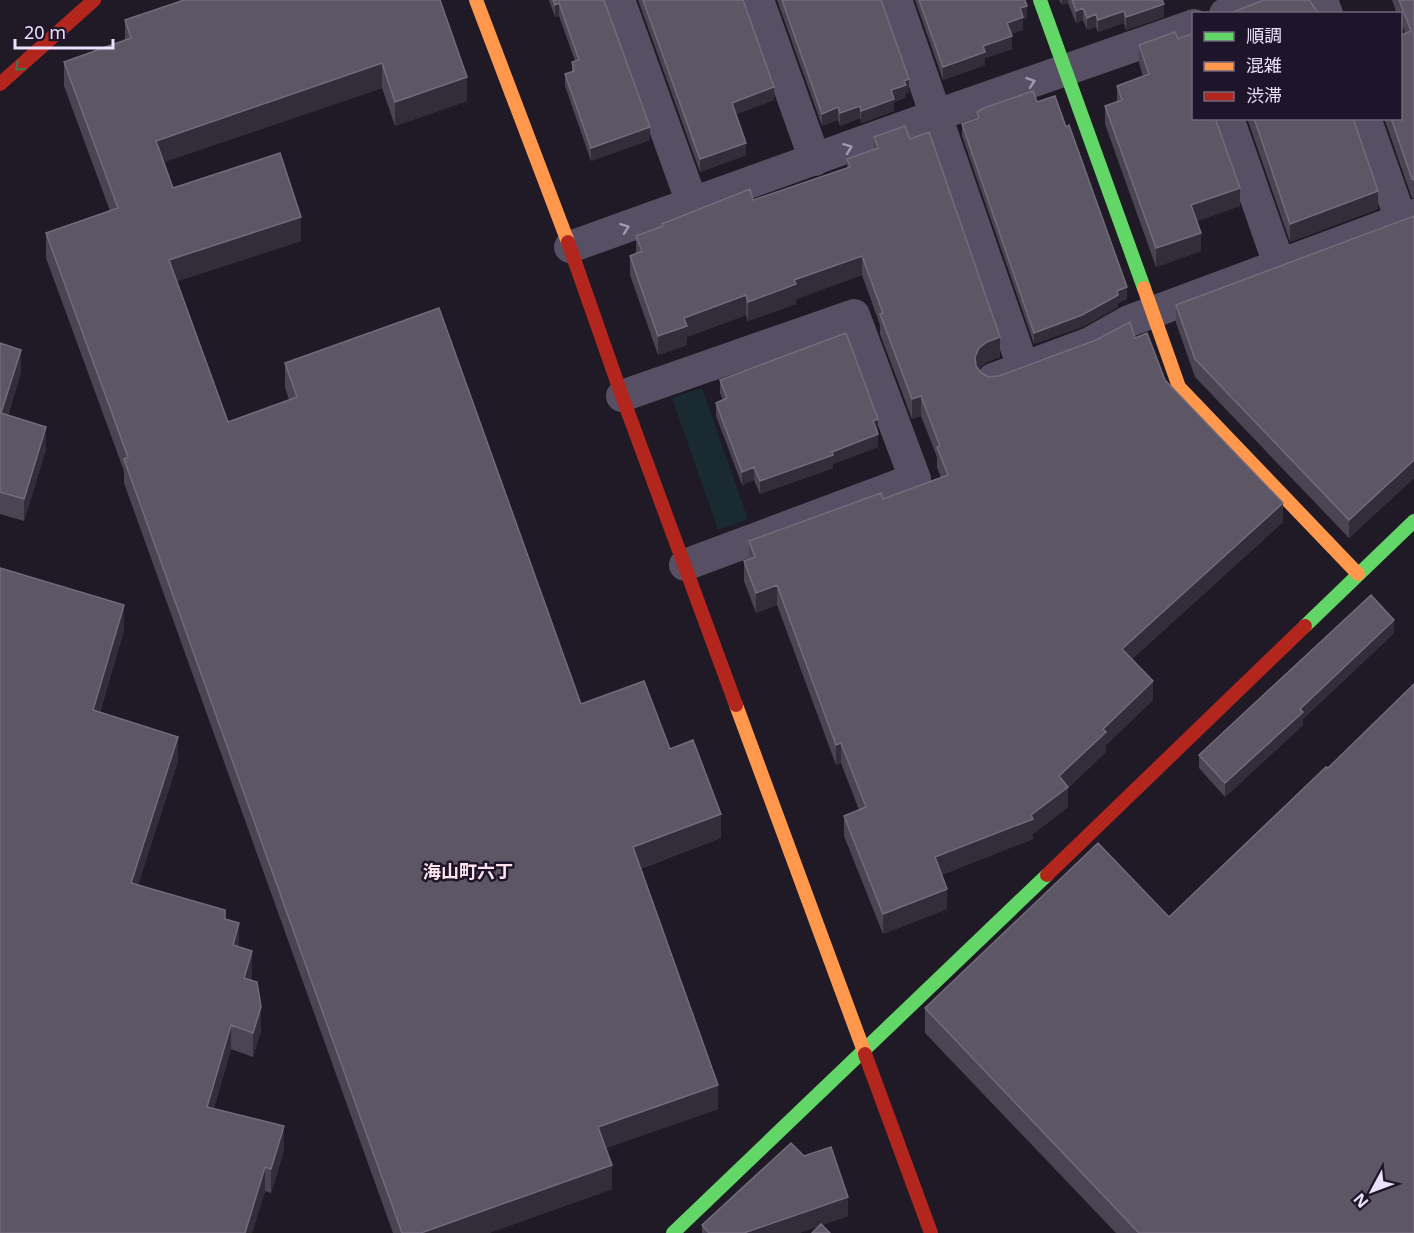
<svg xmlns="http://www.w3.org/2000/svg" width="1414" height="1233" font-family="'Noto Sans','Noto Sans JP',sans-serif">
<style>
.green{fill:#192a31}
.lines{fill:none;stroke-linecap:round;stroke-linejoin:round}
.street{stroke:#575064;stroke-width:32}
.fast{stroke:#63d668;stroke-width:14}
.slow{stroke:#ff974d;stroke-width:14}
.jam{stroke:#b3261e;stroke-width:14}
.wall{fill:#4b4553}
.shaded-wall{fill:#322d39}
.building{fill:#5c5665;stroke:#736b7c;stroke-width:1.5}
.oneway{stroke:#417649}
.oneway2{stroke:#a298b0}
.labels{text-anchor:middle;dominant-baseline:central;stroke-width:5;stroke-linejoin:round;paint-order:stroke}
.neighbourhood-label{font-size:18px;font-weight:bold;fill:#fce3eb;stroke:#1f152a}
</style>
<rect width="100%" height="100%" fill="#1f1a25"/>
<path class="green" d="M702,388L748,519L718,530L672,398Z"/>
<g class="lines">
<path class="street" d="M619,0L692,203
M758,0L815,160
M896,0L1023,367
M1322,0L1327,14
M1225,14L1262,0
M1228,118L1279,264
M1365,118L1401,220
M570,247L937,115L1194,25
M993,379L1090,343L1129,321L1414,215
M622,396L854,315L915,479L685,565"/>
<path class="fast" d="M1040,0L1144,288
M1305,626L1414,521
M673,1233L1047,875"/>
<path class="slow" d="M476,0L568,242
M1144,288L1179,387L1358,574
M736,705L865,1054"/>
<path class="jam" d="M0,84L94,0
M568,242L622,396L736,705
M1047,875L1305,626
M865,1054L931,1233"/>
</g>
<path class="wall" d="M440,0L467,101L395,126L382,88L164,162L173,188L301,241L177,281L228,422L289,400L285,387V363L581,704L670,749L721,838L640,869L718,1109L606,1148L612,1189L489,1233H393L124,483V471L46,258V233L110,211L64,86V62L125,40V20Z
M549,0H604L650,140L591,161L565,86V74L572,72V62L575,61L559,16L555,17Z
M638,0H743L774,100L736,114L746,155L700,172Z
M777,0H881L909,92L906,93V97L894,102V111L861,123L860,118L840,126L838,120L822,126Z
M915,0H1025L1027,18L1023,19V30L1011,34L1012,49L985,58V65L943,80Z
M1059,0H1162L1164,17L1126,30L1124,23L1098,32L1096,27L1087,30L1083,20L1076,23L1068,3L1062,5Z
M1392,0H1414V198H1412L1384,118H1401L1405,33L1401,22V14H1397Z
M1178,39L1194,118L1240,206L1197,221L1201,251L1156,267L1105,124V106L1117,102V86L1143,76L1139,63V45Z
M1037,102L1127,299L1118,303V307L1082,327L1034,344L962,136V124L977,119V112Z
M1247,118H1353L1378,209L1290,242Z
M874,137L910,139L1000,357L987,362L979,368L981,373L989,377L999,376L1135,338L1165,380L1283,522L1132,659L1153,700L1106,745V752L1068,788V807L1033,834V839L941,875L947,909L883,934L844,836V816L859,810L841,763L836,765L777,605L756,613L744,581V561L749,559V541L883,499L941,478L937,467V457L921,416L912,419L880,334V325L862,275L796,299V304L748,321L746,315L687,337V345L658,355L630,275V256L636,253V236L662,226V224L753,200L847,168V159L874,150Z
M1414,216V478L1349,538L1195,377L1176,323V305Z
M0,343L21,372L8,415L46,449L24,521L0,514Z
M720,380L878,432H877L878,447L833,464V468L760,494L754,480L742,485L716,416V403L723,400L720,393Z
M0,568L124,630L100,712L178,761L138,885L225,919L252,975L251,980L261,1031L253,1057L231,1049L214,1108L284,1150L271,1193L265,1191L252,1233Z
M1394,633L1303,719V725L1225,797L1199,768V755Z
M1328,768L1414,1233H1116L925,1033V1008L1169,917Z
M848,1216L799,1233H702V1225Z"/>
<path class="shaded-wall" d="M1062,0H1068V3L1062,5Z
M559,3V16L555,17V5Z
M1164,4V17L1126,30V17Z
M1027,6V18L1023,19V30L1007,35V23L1020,8Z
M1083,8V20L1076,23V11Z
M1124,11V23L1098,32V20Z
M1096,14V27L1087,30V18Z
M1012,36V49L985,58V65L943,80V67L983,46Z
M382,63V88L156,165V141Z
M467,77V101L395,126V102Z
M909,79V92L906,93V97L894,102V111L861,123V111L904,81Z
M774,87V100L732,116V103Z
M860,106V118L840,126V113Z
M838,107V120L822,126V114Z
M650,127V140L591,161V148Z
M746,143V155L700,172V159Z
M1240,188V206L1191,223V205Z
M1378,191V209L1290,242V224Z
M301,217V241L169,284V260Z
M1201,233V251L1156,267V248Z
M862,256V275L796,299V304L748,321V302L794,280Z
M1127,287V299L1118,303V307L1082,327L1034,344V333L1117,291Z
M746,295V315L687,337V345L658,355V336L684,318Z
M1000,337V357L987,362L979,368L975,377V357L979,348L987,342Z
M21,350V372L1,435V413Z
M921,396V416L912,419V399Z
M878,419V432L873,434V421Z
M46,427V449L24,521V499Z
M878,434V447L833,464V468L760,494V481L832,452Z
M1414,460V478L1349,538V520Z
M754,467V480L742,485V472Z
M1283,503V522L1122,668V649Z
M777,585V605L756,613V593Z
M124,605V630L93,734V710Z
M1394,620V633L1303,719V725L1225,797V783L1300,709Z
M1153,681V700L1106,745V752L1068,788V807L1033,834V839L935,877V857L1031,815L1059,776L1103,729Z
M178,737V761L131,907V883Z
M841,743V763L836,765V745Z
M721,814V838L633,871V847Z
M947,889V909L883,934V914Z
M239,923V947L233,945Z
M252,951V975L244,1002V978Z
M261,1007V1031L253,1057V1033Z
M231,1025V1049L207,1131V1107Z
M718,1085V1109L598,1151V1127Z
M284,1126V1150L271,1193V1169Z
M612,1165V1189L489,1233H421Z
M265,1167V1191L252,1233H245Z
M848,1197V1216L799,1233H744Z"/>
<path class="building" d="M184,0H440L467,77L395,102L382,63L156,141L173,188L280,153L301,217L169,260L228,422L297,397L285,363L439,308L581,704L644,681L670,749L693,740L721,814L633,847L718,1085L598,1127L612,1165L421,1233H402L124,459L128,457L46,233L118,208L64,62L131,38L125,20Z
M553,0H604L650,127L591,148L565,74L574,71L572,62L579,60L559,3L555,5Z
M643,0H743L774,87L732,103L746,143L700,159Z
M782,0H881L909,79L904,81L906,85L891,90L894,99L861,111L860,106L840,113L838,107L822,114Z
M919,0H1025L1027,6L1020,8L1023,17L1007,23L1012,36L983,46L985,52L943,67Z
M1072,0H1162L1164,4L1126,17L1124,11L1098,20L1096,14L1087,18L1083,8L1076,11Z
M1264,0H1309L1319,14H1228Z
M1399,0H1414V180L1412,179L1391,118H1401V35L1411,31Z
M1175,32L1178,39L1194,33V118H1215L1240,188L1191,205L1201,233L1156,248L1105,106L1122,100L1117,86L1149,74L1139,45Z
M1033,91L1037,102L1055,96L1066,127L1069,125L1127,287L1117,291L1118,295L1082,315L1034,333L962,124L979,118L977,112L984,108Z
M1254,118H1353L1378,191L1290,224Z
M905,126L910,139L929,132L1000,337L987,342L979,348L975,357L976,366L981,373L989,377L999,376L1096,340L1130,322L1135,338L1147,333L1165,380L1283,503L1122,649L1153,681L1103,729L1106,732L1059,776L1068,787L1031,815L1033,819L935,857L947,889L883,914L844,816L866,807L841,743L836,745L777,585L756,593L744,561L755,557L749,541L881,493L883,499L948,475L937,447L940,446L921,396L912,399L880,314L883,313L862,256L794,280L796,284L748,302L746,295L684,318L687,326L658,336L630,256L642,251L636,236L663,226L662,224L750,189L753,200L850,167L847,159L878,148L874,137Z
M1414,216V460L1349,520L1195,359L1176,305Z
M846,333L878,419L873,421L878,434L832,452L833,455L760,481L754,467L742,472L716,403L727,398L720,380Z
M0,343L21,350L1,413L46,427L24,499L0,492Z
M0,568L124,605L93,710L178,737L131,883L225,910V919L239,923L233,945L252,951L244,978L257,982L261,1007L253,1033L231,1025L207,1107L284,1126L271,1169L265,1167L245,1233H0Z
M1371,595L1394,620L1300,709L1303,712L1225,783L1199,755Z
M1414,684V1233H1139L925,1008L1098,843L1169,917L1326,767L1328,768Z
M791,1143L804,1156L831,1147L848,1197L744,1233H709L702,1225Z
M821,1224L830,1233H812Z"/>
<defs><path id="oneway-chevron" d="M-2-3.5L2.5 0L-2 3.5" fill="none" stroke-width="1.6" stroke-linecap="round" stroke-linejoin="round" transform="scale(1.5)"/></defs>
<use class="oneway" href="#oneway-chevron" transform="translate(19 67) rotate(138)"/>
<g class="oneway2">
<use href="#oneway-chevron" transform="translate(1031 82) rotate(-19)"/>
<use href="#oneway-chevron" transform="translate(848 148) rotate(-20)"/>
<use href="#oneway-chevron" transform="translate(625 228) rotate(-20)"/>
</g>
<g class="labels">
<g class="neighbourhood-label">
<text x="468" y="871">海山町六丁</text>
</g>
</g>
<rect x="1192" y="12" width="210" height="108" fill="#1f152a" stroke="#71677e" stroke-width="1.5"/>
<rect x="1204" y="32" width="30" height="9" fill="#63d668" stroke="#71677e" stroke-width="1.5"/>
<text x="1246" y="42" font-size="18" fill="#ece1fb">順調</text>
<rect x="1204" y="62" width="30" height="9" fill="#ff974d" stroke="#71677e" stroke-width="1.5"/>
<text x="1246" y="72" font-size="18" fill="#ece1fb">混雑</text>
<rect x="1204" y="92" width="30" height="9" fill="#b3261e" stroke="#71677e" stroke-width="1.5"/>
<text x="1246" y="102" font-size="18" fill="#ece1fb">渋滞</text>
<g transform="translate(1372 1191) rotate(229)" stroke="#1f152a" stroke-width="4.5" paint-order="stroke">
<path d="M0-4.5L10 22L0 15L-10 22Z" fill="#ece1fb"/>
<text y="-9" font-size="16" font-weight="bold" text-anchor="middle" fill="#ece1fb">N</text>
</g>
<path d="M15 39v9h98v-9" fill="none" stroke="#ece1fb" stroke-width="3"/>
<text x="24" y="39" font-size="18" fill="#ece1fb" stroke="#1f152a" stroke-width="4.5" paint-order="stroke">20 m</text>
</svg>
